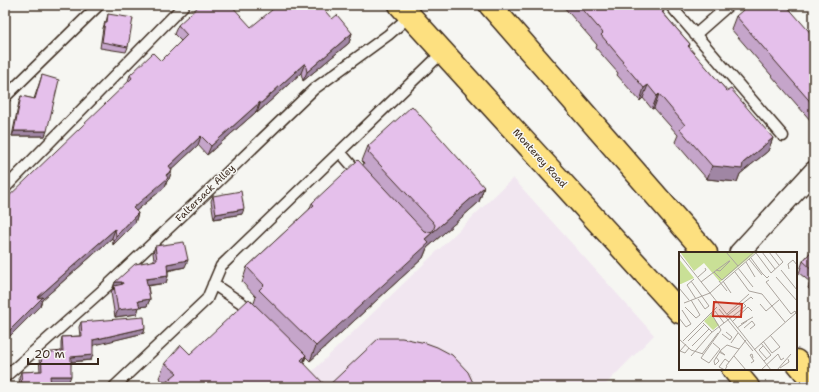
<svg xmlns="http://www.w3.org/2000/svg" width="819" height="392" font-family="'Shantell Sans',sans-serif">
<style>
.built{fill:#f1e6f0}
.lines{fill:none;stroke-linecap:round;stroke-linejoin:round}
.lane-casing{stroke:#3b2a1e;stroke-width:13}
.street-casing{stroke:#3b2a1e;stroke-width:22}
.primary-casing{stroke:#3b2a1e;stroke-width:25}
.lane{stroke:#f6f6f2;stroke-width:10}
.street{stroke:#f6f6f2;stroke-width:19}
.primary{stroke:#fde080;stroke-width:22}
.wall{fill:#c5a5ca;stroke:#3b2a1e}
.shaded-wall{fill:#a086a4;stroke:#3b2a1e}
.building{fill:#e5c0eb;stroke:#3b2a1e}
.labels{text-anchor:middle;dominant-baseline:central;stroke-width:3;stroke-linejoin:round;paint-order:stroke}
.street-label{font-size:10px;fill:#3b2a1e;stroke:#f6f6f2}
.inset-road{fill:none;stroke:#aba49d;stroke-width:1}
.view{fill:#c8321e;fill-opacity:0.15;stroke:#c8321e;stroke-width:2}
.inset-edge{fill:none;stroke:#3b2a1e;stroke-width:2}
</style>
<rect width="100%" height="100%" fill="#f6f6f2"/>
<filter id="ink" filterUnits="userSpaceOnUse"><feTurbulence type="fractalNoise" baseFrequency=".025" numOctaves="2"/><feDisplacementMap in="SourceGraphic" scale="8" xChannelSelector="R" yChannelSelector="G"/><feConvolveMatrix kernelMatrix="1 2 1 2 8 2 1 2 1" color-interpolation-filters="sRGB"/></filter>
<g filter="url(#ink)">
<path class="built" d="M513,178L654,335L603,387H296Z"/>
<g class="lines">
<g class="lane-casing">
<path id="lane" d="M670,5L783,136
M695,35L729,5
M5,97L99,5
M340,152L361,176
M5,188L184,5
M213,284L243,304L252,313
M5,377L106,287L204,195L314,89L388,35L410,16
M114,387L207,299L221,266L443,52"/>
</g>
<g class="street-casing">
<path id="street" d="M739,253L814,171"/>
</g>
<g class="primary-casing">
<path id="primary" d="M400,5L680,312
M490,5L706,253
M796,361L814,383
M733,369L748,387"/>
</g>
<use href="#lane" class="lane"/>
<use href="#street" class="street"/>
<use href="#primary" class="primary"/>
</g>
<path class="wall" d="M562,5H659L664,11L663,13L690,44L689,48L727,91L773,138L768,151L740,174L737,182L707,179L675,142L678,135L654,108L652,109L643,98L640,101L617,75L618,73L596,48L597,45Z
M108,14L128,47L126,52L100,48L103,28L105,22H106Z
M736,16L814,37V118L811,121L731,29Z
M332,19L352,33L349,43L303,81L301,73L257,113L256,112L207,155L198,145L172,169L169,179L167,181L165,187L136,211L138,213L135,223L113,245L112,238L42,300L40,306L5,341L127,84L130,75L161,61L181,41L174,34L178,25L251,27Z
M42,75L45,136H12L19,102L21,96L34,99Z
M368,146L484,187L479,202L427,248L423,258L310,361L306,357L304,362L165,383L159,378L165,363L190,354L254,303L256,297L242,282L247,267L309,210L312,203L363,165L364,163L362,161Z
M213,196L242,214L214,219L211,201Z
M155,246L185,267L168,271V276L166,283L148,286L150,299L147,306L139,307L137,314L115,317L111,293L115,282L154,260L153,253Z
M814,248V294L808,288L810,282L799,273L803,261Z
M81,322L144,333L93,345L91,360L71,362L69,381H51V387H20L19,377L21,372L40,371L39,358L41,353L61,352V342L62,337L80,336L79,327Z"/>
<path class="shaded-wall" d="M352,33L349,43L303,81L307,72Z
M305,63L301,73L257,113L260,104Z
M648,85L643,98L640,101L644,88Z
M659,94L654,108L652,109L657,96Z
M260,102L256,112L207,155L211,146Z
M814,112V118L811,121Z
M14,131H47L45,136H12Z
M201,136L198,145L166,175L169,166Z
M773,138L768,151L740,174L737,182L707,179L712,166L743,163Z
M172,170L169,179L167,181L165,187L129,217L133,208Z
M484,187L479,202L427,248L423,258L310,361L316,346L425,239Z
M244,209L242,214L214,219L216,214Z
M138,213L135,223L113,245L116,236Z
M115,229L112,238L42,300L40,306L5,341V335L37,298Z
M188,260L185,267L164,271L167,264Z
M168,276L166,283L144,286L146,279Z
M115,282H122L120,290L114,286L113,290Z
M150,299L147,306L139,307L137,314L115,317L118,310L138,301Z
M145,328L144,333L91,346L93,340Z
M93,355L91,360L69,362L71,357Z
M306,355L301,370V360Z
M50,376H71L69,381H48Z"/>
<path class="building" d="M200,5H231L251,27L278,5H320L332,19L337,15L352,33L307,72L305,63L260,104V102L211,146L201,136L169,166L172,170L166,175L168,178L133,208L138,213L116,236L115,229L37,298L43,297L5,335V200L132,78L130,75L153,53L161,61L187,35L178,25Z
M579,5H659L664,11L662,12L690,44L688,46L727,91L731,89L773,138L743,163L742,169L712,166L680,129L685,125L659,94L657,96L648,85L644,88L622,62L623,61L601,35L603,33Z
M749,5H786L814,37V106L736,16Z
M108,14L133,18L128,47L102,42L105,22H107Z
M42,75L59,80L47,131H14L21,96L35,99Z
M412,106L484,187L425,239L429,243L316,346L259,290L264,285L247,267L314,205L312,203L358,160L424,231L429,232L433,231L435,225L433,222L368,152L370,149L368,146Z
M241,191L244,209L216,214L213,196Z
M184,242L188,260L167,264L168,276L146,279L150,299L138,301L140,307L118,310L114,286L123,284L122,282H115L135,264L157,260L155,246Z
M814,248V271L803,261Z
M249,299L306,355L301,360L327,387H160L177,373L165,363L181,345L190,354Z
M144,317L145,328L93,340V355L71,357V376H50L51,387H22L21,372L42,371L41,353L63,351L62,337L82,336L81,322Z
M379,338H402L426,343L437,347L452,355L468,372L475,387H327Z"/>
</g>
<g class="labels">
<g class="street-label">
<text transform="translate(540 158) rotate(48)">Monterey Road</text>
<text transform="translate(205 193) rotate(-44)">Faltersack Alley</text>
</g>
</g>
<g transform="translate(679 252)">
<rect width="118" height="118" fill="#f6f6f2"/>
<path d="M1,0H77L41,30L25,11L15,19ZM0,7L15,26L2,32H0ZM32,62L40,73L34,78L25,69Z" fill="#c9e096"/>
<path class="inset-road" d="M47,0L59,14L75,0M83,0L96,17M90,0L100,13M77,1L92,21L104,10L96,0M0,2L92,118M72,6L83,21L88,26L90,24M70,7L83,23M67,10L76,25M59,16L74,35M110,17L109,12L114,8L118,13M37,18L41,19L51,9H50L35,20L43,28L60,13M102,18L118,38M56,20L70,39L83,42L106,70M19,25L27,18L26,16M97,25L118,49M15,27L8,33L17,47M90,28L87,30L112,62L116,59L117,61M12,29L30,54L26,57L19,47M40,29L48,39M44,29L52,41M22,30L35,20M0,36L10,48M5,51L31,41L78,0M81,52L87,59L100,48M6,55L17,66L21,63L12,48M40,57L74,99M36,59L45,71M32,61L42,78L22,106L30,111L41,97L34,91M48,62L70,42M49,63L72,45L74,47M0,66L7,75L12,72L3,58M54,69L69,55L73,59M24,71L33,80M62,72L74,65M58,76L68,69M65,76L73,69L76,73L71,77M43,82L51,88L53,85L47,80M0,87L12,98L24,102M4,89L38,55M9,89L25,73M84,89L93,101L101,95L91,83M52,91L59,81M82,91L92,103L85,109M7,92L1,99L6,101L10,96M13,94L30,77M84,94L80,98L88,107M75,98L118,60M40,100L46,103L41,99M23,102L39,81M12,104L32,81L67,54L64,51M55,104L67,118M37,105L40,109L36,113L35,109L42,98L48,93L60,97M72,111L75,109L71,103L73,102L74,106M47,114L67,88M48,114L46,118L40,115L46,107L50,110M101,116L110,110L109,107M82,118L99,102L102,108L105,106M98,118L112,102"/>
<path class="view" d="M35,50L63,52L62,65L34,64Z"/>
<rect width="118" height="118" class="inset-edge"/>
</g>
<rect width="819" height="392" fill="none" stroke="#f6f6f2" stroke-width="20"/>
<rect x="10" y="10" width="799" height="372" fill="none" stroke="#3b2a1e" stroke-width="1.5" filter="url(#ink)"/>
<path d="M28 358v6h70v-6" fill="none" stroke="#3b2a1e" stroke-width="2"/>
<text x="34" y="358" font-size="12" fill="#3b2a1e" stroke="#f6f6f2" stroke-width="3" paint-order="stroke">20 m</text>
</svg>
